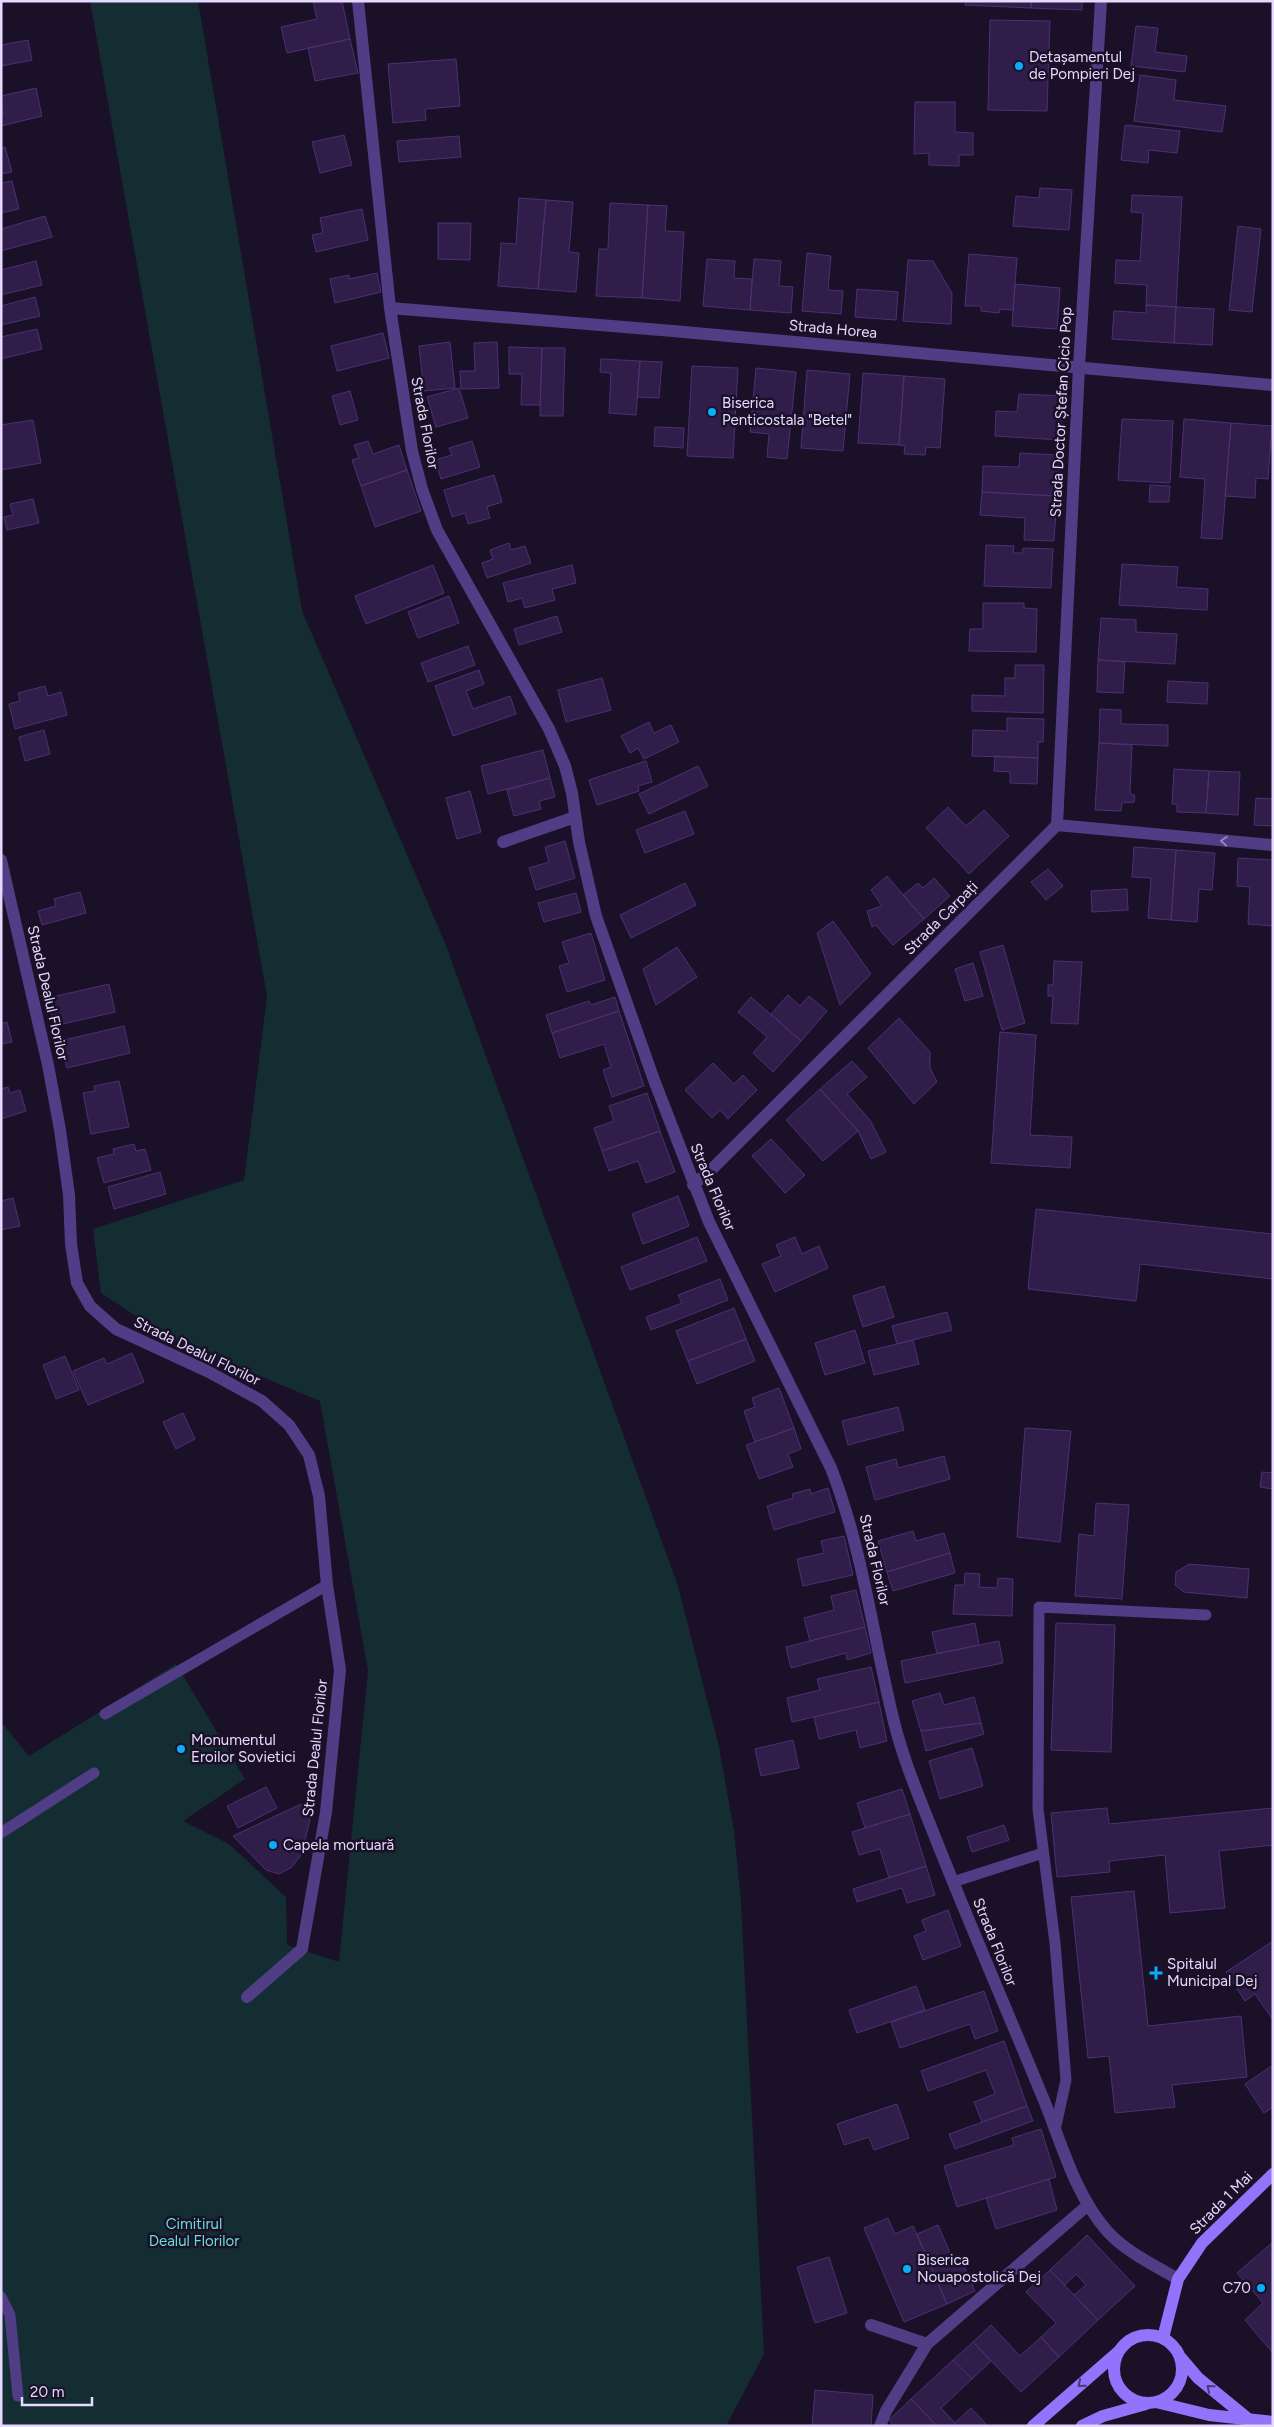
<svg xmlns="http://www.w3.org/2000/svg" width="1274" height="2427" font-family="Figtree,sans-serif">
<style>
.green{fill:#142d32}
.building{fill:#301d49;stroke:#4c3074}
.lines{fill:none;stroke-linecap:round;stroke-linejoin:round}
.lane{stroke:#503d86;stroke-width:11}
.street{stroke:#503d86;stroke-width:12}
.secondary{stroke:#9473fc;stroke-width:12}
.oneway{stroke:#9383bc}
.oneway2{stroke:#4b387d}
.poi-dot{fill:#0aadf9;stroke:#1a1128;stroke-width:2}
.labels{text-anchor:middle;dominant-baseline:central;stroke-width:5;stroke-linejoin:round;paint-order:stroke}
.poi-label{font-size:15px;fill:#e5d9fe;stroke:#1a1128;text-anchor:start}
.street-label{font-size:15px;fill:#e5d9fe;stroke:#1a1128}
.park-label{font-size:15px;fill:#65deda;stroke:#1a1128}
</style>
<rect width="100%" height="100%" fill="#1a1128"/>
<path class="green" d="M90,1H198L302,611L445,943L678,1586L719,1747L734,1831L741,1903L764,2354L726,2426H1V1722L29,1756L176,1664L245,1779L183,1821L229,1844L286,1897L287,1945L339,1962L368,1670L320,1401L171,1339L101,1293L93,1229L244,1180L267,996Z"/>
<path class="building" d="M313,1H342L350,39L287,53L281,27L317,19Z
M966,1H1031V8L965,5Z
M1031,1H1082V10L1031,8Z
M990,20L1050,21L1047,111L988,110Z
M1136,26L1158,28L1155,52L1187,56L1185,72L1131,66Z
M350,39L358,73L315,81L308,48Z
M28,40L32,60L1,66V45Z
M456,59L460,106L425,109L426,120L393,123L388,64Z
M1140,75L1176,80L1174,100L1226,106L1222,132L1134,121Z
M36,88L42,116L1,126V115H3L1,96Z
M915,102H955V132L973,133V155H959V166L929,165V153L914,154Z
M1125,125L1180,131L1177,153L1149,150L1148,163L1121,160Z
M344,135L352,165L320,173L312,142Z
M459,136L461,157L399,162L397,141Z
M5,147L12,172L1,174V148Z
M12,181L19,209L1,213V183Z
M1040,188L1072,190L1069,230L1013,226L1016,196L1039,198Z
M1132,195L1182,197L1176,307L1146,305L1147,285L1115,283L1116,260L1140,261L1143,213L1131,212Z
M519,198L546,200L538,289L498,286L501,243L516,244Z
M546,200L573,202L569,252L579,253L576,292L538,289Z
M610,203L648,205L642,298L596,296L599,249H608Z
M648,205L667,206L665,231L684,232L680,301L642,298Z
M362,209L368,240L316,252L312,235L323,233L320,218Z
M45,216L52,237L1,251V229Z
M438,223H471L470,260L438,259Z
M1238,226L1261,229L1252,312L1229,310Z
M807,253L831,256L828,290L843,291L841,314L802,311Z
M969,254L1017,258L1013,310L1000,309L999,313L981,311V306H965Z
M707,259L735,261L734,278L752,279L750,310L703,306Z
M754,259L781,261L779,286L793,287L791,313L750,310Z
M908,260L933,261L952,293L951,324L903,321Z
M36,261L42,285L1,295V270Z
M377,273L381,292L335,303L330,279L349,275V279Z
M1015,284L1060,288L1057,329L1012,326Z
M857,289L898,292L896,320L855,317Z
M35,297L40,316L1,325V306Z
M1146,305L1176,307L1174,343L1112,339L1114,311L1146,313Z
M1176,307L1214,309L1212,345L1174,343Z
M37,329L42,349L1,359V337Z
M383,333L389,358L337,371L331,346Z
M450,342L455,388L424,391L419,346Z
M497,342L499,388L461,389L460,371H475L474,343Z
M509,347L542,348L540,405H521L522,374H509Z
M542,348H565L563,416H540Z
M601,359L640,361L636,415L609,413L611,373L600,372Z
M640,361L662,362L659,398L637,397Z
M692,366L738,368L733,458L687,456Z
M756,368L796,372L787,459L767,457L769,434L750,432Z
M807,370L850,374L843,451L801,448Z
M863,373L904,376L899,445L858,443Z
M904,376L945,379L940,448L926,447L925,455L904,454L905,446L899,445Z
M459,388L468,418L436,427L427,397Z
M350,391L358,420L340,425L332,396Z
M1019,394L1063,396L1061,440L995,436L996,411L1017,412Z
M1122,419L1173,421L1170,483L1118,480Z
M1184,419L1231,423L1222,539L1201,538L1205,479L1180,477Z
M33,420L41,463L1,470V425Z
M1231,423L1272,426L1268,479L1256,478L1255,498L1225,496Z
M655,427L684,428L683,448L654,446Z
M368,441L373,454L399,445L407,470L361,486L352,460L359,458L354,445Z
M472,441L480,467L441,479L435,460L452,455L449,448Z
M1020,453L1059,455L1057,496L982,492L983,466L1019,467Z
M407,470L421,511L375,527L361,486Z
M494,475L502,502L487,507L490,518L468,524L465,513L452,517L444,490Z
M1150,485L1170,486L1169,502H1149Z
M982,492L1057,496L1054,541L1024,540L1025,518L980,515Z
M33,499L39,523L7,530L4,517L13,515L10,504Z
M509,543L511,550L525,546L531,563L487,578L482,563L493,559L490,550Z
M986,545L1014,546L1013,553H1022L1023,548L1053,549L1051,588L984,586Z
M1122,564L1178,567L1176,587L1208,589L1207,610L1119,605Z
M433,565L444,593L366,624L355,596Z
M572,565L576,583L552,589L555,600L525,608L522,598L508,602L503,583Z
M449,596L459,623L418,638L408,612Z
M983,603H1024V608L1037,609L1036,652L969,651L970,629H983Z
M557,616L562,632L519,645L514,629Z
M1101,618L1136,620V632L1177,634L1175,664L1098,660Z
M468,646L475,665L428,682L421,663Z
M1098,660L1125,662L1123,693L1097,692Z
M1015,665H1044L1043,713L972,711V695L1005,696V678H1015Z
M479,670L484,684L466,691L473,709L510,696L516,714L453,736L435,686Z
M602,678L611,710L566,722L558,690Z
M1168,681L1208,683L1207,704L1167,702Z
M45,686L48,696L61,692L67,715L15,729L9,704L20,701L18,693Z
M1100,709L1121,710V724L1168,725V746L1099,743Z
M1007,718L1044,719L1043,742H1038V758L972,756L973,730L1007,731Z
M649,722L654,733L671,725L679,742L644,759L638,748L630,753L621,736Z
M44,730L50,754L25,761L19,737Z
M1099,743L1132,745L1130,793L1135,796L1134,802L1122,803L1121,811L1095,810Z
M543,750L550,778L488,794L481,766Z
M995,756L1038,758L1037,784L1010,783V772L994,771Z
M646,761L652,782L638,786L639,791L597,805L589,780Z
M698,766L708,786L649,814L639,794Z
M1174,769L1209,771L1206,813L1177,812V804H1172Z
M1209,771L1240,772L1238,815L1206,813Z
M550,778L555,797L539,801L541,809L514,816L507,790Z
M470,791L481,832L457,839L446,798Z
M1273,793V826L1254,825L1256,798L1272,799Z
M948,807L966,826L984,810L1009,836L969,874L926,828Z
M685,811L694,834L645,853L636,830Z
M565,841L575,878L536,890L529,868L549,862L545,847Z
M1134,847L1176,850L1171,920L1148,918L1151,878L1132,877Z
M1176,850L1215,853L1212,890L1199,889L1197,922L1171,920Z
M1238,858L1273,860V926L1248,924L1250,887L1237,886Z
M1048,869L1063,886L1046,900L1031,882Z
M887,876L924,919L893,945L876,925L872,927L867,911L882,906L871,890Z
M934,878L950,896L924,919L903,895L918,883L923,888Z
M685,883L696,905L631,938L620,915Z
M1127,889L1128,910L1092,912L1091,891Z
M80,892L86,913L42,925L38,911L56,906L54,899Z
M576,893L581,912L544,922L538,903Z
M833,921L871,974L840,1005L817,933Z
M591,933L605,980L567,992L559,966L569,963L562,942Z
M1003,945L1025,1023L1002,1030L980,952Z
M677,947L697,977L656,1005L643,969Z
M1054,961L1082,962L1078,1024L1051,1023L1053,996H1048V985H1053Z
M973,963L983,996L965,1001L955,969Z
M109,984L115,1012L54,1026L48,998Z
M788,995L800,1006L809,996L827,1011L801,1041L771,1014Z
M615,997L619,1011L552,1033L546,1015L589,1001L591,1005Z
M751,997L801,1041L773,1072L753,1053L767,1037L738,1012Z
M619,1011L644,1086L612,1097L603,1070L611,1067L604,1044L560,1058L552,1033Z
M899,1018L930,1052V1068L937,1082L914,1104L868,1048Z
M7,1022L12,1042L1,1044V1024Z
M124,1026L130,1053L67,1068L60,1041Z
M1000,1032L1036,1035L1030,1135L1072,1137L1070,1168L991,1163Z
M852,1061L867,1077L847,1094L870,1120L886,1152L871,1159L858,1131L820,1089Z
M713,1063L734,1084L743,1075L757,1090L728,1119L720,1110L712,1118L685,1090Z
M119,1081L129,1127L91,1134L83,1093L95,1091L94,1086Z
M8,1087L10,1093L20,1090L26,1111L1,1119V1089Z
M820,1089L858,1131L823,1161L786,1120Z
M647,1093L660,1131L602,1151L594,1128L614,1121L609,1106Z
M660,1131L675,1172L646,1183L638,1161L609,1171L602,1151Z
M771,1139L805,1175L785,1193L752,1156Z
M134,1144L136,1151L145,1149L151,1170L104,1183L97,1158L114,1154L113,1149Z
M160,1172L166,1194L114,1209L108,1187Z
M678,1196L689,1226L643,1244L632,1214Z
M13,1198L20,1226L1,1230V1201Z
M1036,1209L1273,1234V1279L1140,1264L1136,1301L1028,1289Z
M697,1237L707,1261L630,1290L621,1267Z
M795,1237L802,1254L819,1246L828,1268L775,1292L762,1264L781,1256L776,1245Z
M720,1279L728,1300L651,1330L646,1317L682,1303L678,1295Z
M884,1286L894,1317L863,1327L853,1296Z
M734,1308L746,1339L688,1361L676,1331Z
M947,1312L952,1330L897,1344L892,1326Z
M855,1330L865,1363L825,1375L815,1343Z
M746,1339L755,1361L697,1384L688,1361Z
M913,1340L919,1364L874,1375L868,1351Z
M132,1353L144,1382L88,1405L73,1371L104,1358L107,1364Z
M65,1356L79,1390L56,1399L43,1365Z
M779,1388L794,1428L755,1442L744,1411L755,1407L752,1398Z
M898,1407L904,1430L848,1445L842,1421Z
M183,1413L195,1439L176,1449L163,1422Z
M794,1428L801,1449L788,1454L793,1467L759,1479L746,1445Z
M1025,1428L1071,1431L1060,1542L1017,1537Z
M944,1456L950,1479L875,1500L866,1467L896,1459L898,1468Z
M1262,1472L1273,1473V1489L1260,1487Z
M828,1488L835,1512L774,1530L767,1506L793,1498L792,1494L810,1489L811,1494Z
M1096,1503L1129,1505L1122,1599L1075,1596L1079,1534L1094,1536Z
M913,1531L916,1541L944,1533L950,1553L887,1572L878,1541Z
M844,1536L853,1575L803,1586L797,1559L824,1553L821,1541Z
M950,1553L955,1573L893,1591L887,1572Z
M1189,1564L1249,1569L1247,1598L1184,1592L1175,1585L1176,1572Z
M965,1573L980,1574L979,1587L997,1588L998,1578L1013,1579L1012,1616L953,1614L955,1585H964Z
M856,1590L865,1627L810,1641L804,1618L834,1610L831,1596Z
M975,1623L979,1645L937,1654L932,1632Z
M1056,1623L1115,1625L1111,1752L1051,1750Z
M865,1627L871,1653L847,1660L846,1653L791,1668L786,1647Z
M999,1641L1003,1663L905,1683L901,1661Z
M871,1667L879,1702L792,1722L787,1698L820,1690L817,1679Z
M940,1693L944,1705L974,1697L981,1723L921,1731L912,1701Z
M879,1702L887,1741L860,1748L856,1730L819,1739L814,1717Z
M981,1723L984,1734L926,1751L921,1731Z
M793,1740L799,1768L761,1776L755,1749Z
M972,1748L983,1786L940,1799L929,1761Z
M266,1787L277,1808L238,1828L227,1806Z
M902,1789L910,1814L865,1828L857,1803Z
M301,1804L311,1816L301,1855L292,1867L279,1874L266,1870L233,1836Z
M1107,1808L1109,1824L1273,1808V1845L1219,1851L1225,1908L1170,1913L1165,1855L1109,1861L1110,1872L1057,1877L1051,1813Z
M910,1814L926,1866L889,1878L880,1849L859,1855L852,1832Z
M1004,1825L1009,1840L972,1852L967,1837Z
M926,1866L935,1895L907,1903L902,1888L857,1902L853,1889Z
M1134,1891L1148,2026L1241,2016L1247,2077L1172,2085L1175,2107L1115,2113L1109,2056L1088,2058L1071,1897Z
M948,1910L961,1946L923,1960L914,1936L926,1931L922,1920Z
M1273,1941V2020L1255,1994L1245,2001L1226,1972Z
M916,1986L925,2010L857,2033L849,2010Z
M984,1991L998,2031L975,2039L970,2024L900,2048L891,2022Z
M1004,2041L1027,2106L982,2122L974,2102L995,2094L986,2070L928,2091L921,2071Z
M1273,2065V2107L1264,2113L1245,2084Z
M897,2104L909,2138L874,2150L869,2137L844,2145L837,2124Z
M1027,2106L1033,2121L955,2149L949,2134Z
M1041,2129L1056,2177L957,2207L944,2166L1014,2145L1012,2138Z
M1049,2179L1057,2210L996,2229L986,2198Z
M888,2218L895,2234L913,2226L947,2304L904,2322L864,2228Z
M938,2225L953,2260L960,2257L975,2291L947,2304L917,2234Z
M1087,2235L1135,2286L1098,2320L1074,2295L1086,2285L1076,2274L1065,2285L1050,2270Z
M1273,2242V2352H1272L1245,2320L1263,2303L1237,2273Z
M829,2257L847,2313L815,2323L797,2267Z
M1050,2270L1098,2320L1059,2357L1041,2337L1056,2323L1026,2292Z
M991,2325L1020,2356L1041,2337L1059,2357L1021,2392L973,2342Z
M973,2342L991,2361L972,2379L953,2360Z
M953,2360L972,2379L941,2408L955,2423L971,2408L986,2424L984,2426H937L911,2399Z
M815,2390L873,2395L871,2426H812Z
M911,2399L937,2426H894L889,2420Z"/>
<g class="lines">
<path class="lane" d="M105,1714L327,1585
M1,1833L94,1773
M953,1882L1043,1853
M1055,2130L1066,2080L1055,1943L1038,1809L1039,1607L1206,1615
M1,2297L10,2315L18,2396"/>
<path class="street" d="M358,1L390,308L412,451L422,489L437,530L549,729L565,766L572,793L579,842L596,916L654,1080L709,1222L831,1468C863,1550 873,1637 894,1722C904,1762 920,1799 935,1837C969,1923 1006,2008 1041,2093C1061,2140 1073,2192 1107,2231C1126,2252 1154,2265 1178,2279
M390,308L673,331L1273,385
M1057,825L1079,367L1101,1
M1057,825L1273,845
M503,842L575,817
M1,860L48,1065L60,1130L69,1195L71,1244L77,1283L90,1306L116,1329L209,1372L262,1401L289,1425L309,1455L319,1496L327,1585L340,1670L326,1812L302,1949L247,1997
M693,1185L712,1169L1057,825
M871,2325L927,2344
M880,2426L886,2411L927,2344L1088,2205"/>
<path class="secondary" d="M1114 2369a34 34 0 1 1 68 0a34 34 0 1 1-68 0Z
M1163,2338L1178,2279L1202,2243L1273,2174
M1181,2358L1198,2378L1247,2418
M1156,2402L1209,2415L1273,2422
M1033,2426L1118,2352
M1082,2426L1103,2416L1146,2404"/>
</g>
<defs><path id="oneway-chevron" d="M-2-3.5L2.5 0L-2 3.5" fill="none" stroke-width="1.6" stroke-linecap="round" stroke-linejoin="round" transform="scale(1.25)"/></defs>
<use class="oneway" href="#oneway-chevron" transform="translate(1224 841) rotate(-175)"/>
<g class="oneway2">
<use href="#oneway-chevron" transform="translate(1081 2384) rotate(140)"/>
<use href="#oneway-chevron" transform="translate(1210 2388) rotate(-140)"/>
</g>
<g class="poi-dot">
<circle cx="1019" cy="66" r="5"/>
<circle cx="712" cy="412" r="5"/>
<circle cx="181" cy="1749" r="5"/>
<circle cx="273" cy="1845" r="5"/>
<path d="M1153.5 1965.5h5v5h5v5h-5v5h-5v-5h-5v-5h5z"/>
<circle cx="907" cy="2269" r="5"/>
<circle cx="1261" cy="2288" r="5"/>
</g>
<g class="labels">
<g class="poi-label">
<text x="1029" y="57">Detașamentul<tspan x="1029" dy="17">de Pompieri Dej</tspan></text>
<text x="722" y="403">Biserica<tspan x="722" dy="17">Penticostala "Betel"</tspan></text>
<text x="191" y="1740">Monumentul<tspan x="191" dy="17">Eroilor Sovietici</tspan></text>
<text x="283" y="1845">Capela mortuară</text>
<text x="1167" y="1964">Spitalul<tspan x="1167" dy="17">Municipal Dej</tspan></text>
<text x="917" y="2260">Biserica<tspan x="917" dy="17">Nouapostolică Dej</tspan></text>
<text x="1251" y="2288" text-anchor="end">C70</text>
</g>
<g class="street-label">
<text transform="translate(833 329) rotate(5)">Strada Horea</text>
<text transform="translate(1061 412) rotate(-87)">Strada Doctor Ștefan Cicio Pop</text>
<text transform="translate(425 423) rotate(79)">Strada Florilor</text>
<text transform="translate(941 918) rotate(-45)">Strada Carpați</text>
<text transform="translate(48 993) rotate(77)">Strada Dealul Florilor</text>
<text transform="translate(713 1187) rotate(67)">Strada Florilor</text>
<text transform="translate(197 1351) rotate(26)">Strada Dealul Florilor</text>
<text transform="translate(875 1560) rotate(77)">Strada Florilor</text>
<text transform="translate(315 1748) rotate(-84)">Strada Dealul Florilor</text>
<text transform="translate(995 1942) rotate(68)">Strada Florilor</text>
<text transform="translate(1221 2203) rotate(-45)">Strada 1 Mai</text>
</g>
<g class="park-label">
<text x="194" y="2224">Cimitirul<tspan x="194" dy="17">Dealul Florilor</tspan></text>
</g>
</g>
<rect width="1274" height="2427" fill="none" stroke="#e5d9fe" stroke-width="5"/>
<path d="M22 2397v8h70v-8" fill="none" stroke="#e5d9fe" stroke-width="2.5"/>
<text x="30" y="2397" font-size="15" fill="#e5d9fe" stroke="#1a1128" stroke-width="4" paint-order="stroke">20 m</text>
</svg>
